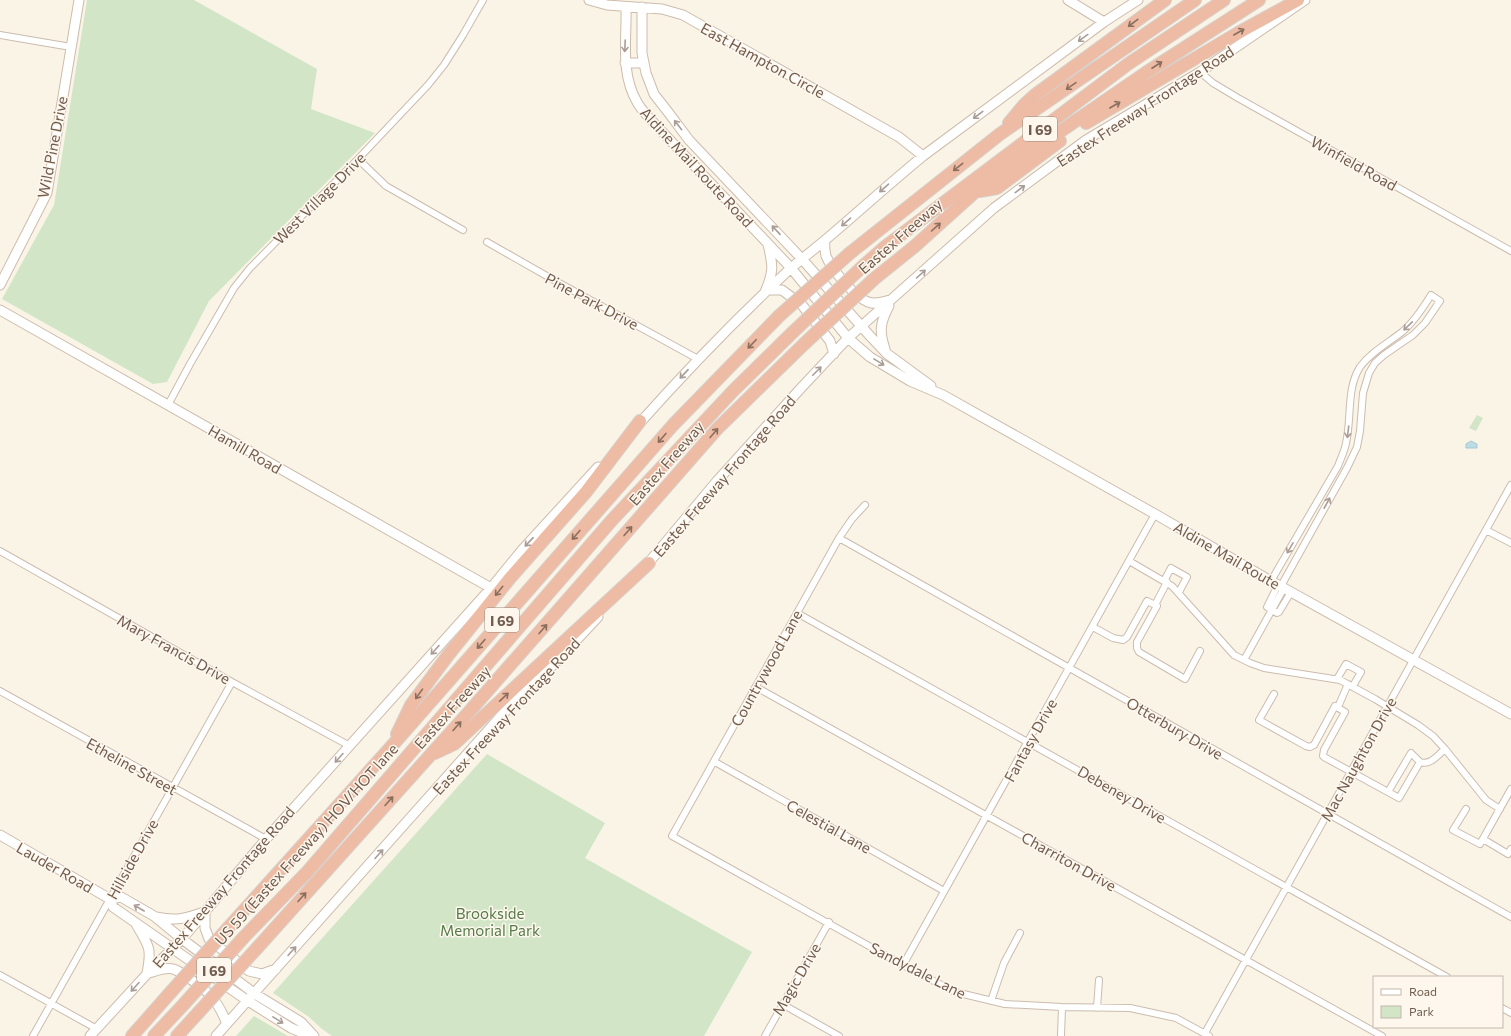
<svg xmlns="http://www.w3.org/2000/svg" width="1511" height="1036" font-family="Commissioner,sans-serif">
<style>
.green{fill:#d2e6c7}
.water{fill:#bddbe2;stroke:#a5c9d2}
.lines{fill:none;stroke-linecap:round;stroke-linejoin:round}
.street-casing{stroke:#cbbcae;stroke-width:8}
.secondary-casing{stroke:#cdbcac;stroke-width:11}
.highway-casing{stroke:#d7d1cd;stroke-width:14}
.street{stroke:#fff;stroke-width:6}
.secondary{stroke:#fff;stroke-width:9}
.highway{stroke:#eebba4;stroke-width:12}
.highway-bridge-casing{stroke:#d7d1cd;stroke-width:14;stroke-linecap:butt}
.highway-bridge{stroke:#eebba4;stroke-width:12}
.oneway{stroke:#8a6f5f}
.oneway2{stroke:#aa9d95}
.labels{text-anchor:middle;dominant-baseline:central;stroke-width:3;stroke-linejoin:round;paint-order:stroke}
.shield{fill:#fdf7ed;stroke:#9b8a7e;stroke-width:1}
.shield-label{font-size:14px;font-weight:bold;fill:#715c4e}
.street-label{font-size:15px;fill:#715c4e;stroke:#fdf7ed}
.park-label{font-size:15px;fill:#567b4a;stroke:#fdf7ed}
</style>
<rect width="100%" height="100%" fill="#faf4e7"/>
<path class="green" d="M87,0H194L317,69L311,109L375,133L209,301L167,382L153,384L2,299L54,205Z
M1477,415L1483,418L1476,431L1469,428Z
M487,754L605,823L585,858L752,952L704,1036H332L322,1029L309,1017L273,993Z
M254,1016L288,1036H236Z"/>
<path class="water" d="M1471,441L1477,444V448H1466V444Z"/>
<g class="lines">
<g class="street-casing">
<path id="street" d="M0,35L71,47
M1200,72L1213,83L1238,98L1511,251
M358,159L386,186L463,230
M487,242L552,279L698,359
M168,405L190,364L234,288L250,268L358,159L428,85L444,65L463,35L483,0
M865,505L852,519L839,538L672,836L903,965L955,992L1005,1004L1062,1007L1130,1008L1176,1018L1209,1036
M1486,530L1511,543
M839,538L1511,917
M0,551L232,682L350,746
M1129,561L1172,586L1234,655L1250,663L1264,668L1340,680L1375,699L1418,725L1433,736L1445,749L1486,800L1500,809
M1164,581L1171,568L1187,577L1179,592
M1271,581L1338,466C1341,458 1345,450 1346,443C1352,418 1346,389 1360,367C1371,352 1388,343 1402,332C1414,322 1423,308 1431,295L1440,301L1425,323L1413,335L1384,355L1375,363L1369,373L1363,393L1360,431L1357,447L1347,468L1281,586
M1278,585L1267,607L1277,613L1279,612L1291,592
M1155,605L1167,582
M797,613L1447,977
M1093,627L1113,638L1123,640L1127,637L1147,601L1157,606L1137,642V648L1139,652L1185,679L1200,651
M1244,660L1284,588
M1337,679L1346,664L1361,672L1353,686
M756,687L1382,1036
M0,691L266,839
M1274,694L1259,720L1306,746L1310,747L1314,745L1335,706L1345,712L1324,750L1323,756L1324,757L1399,798L1420,762L1411,753L1388,792
M1338,707L1348,684
M715,762L944,891
M1420,762C1430,766 1438,755 1445,749
M1466,809L1453,830L1480,844L1511,789
M1483,839L1508,854L1511,849
M903,965L1155,514
M0,975L97,1029
M991,1001L1004,963L1020,933
M782,1004L839,1036
M1097,1008L1099,980
M1502,1008L1511,1013
M1205,1033L1511,485
M33,1036L232,682
M765,1036L829,922
M1061,1036L1062,1007"/>
</g>
<g class="secondary-casing">
<path id="secondary" d="M589,0L607,5L662,9L683,15L899,137L923,156
M1068,0L1104,22
M626,7C627,39 620,73 637,102C640,108 646,114 650,119L791,268L848,338L870,357L910,381L943,395L1155,514L1271,581L1511,714
M642,7V53L646,73L654,94L668,112L689,140L802,259L870,336L886,353L931,386
M625,63H643
M825,241C824,246 825,251 826,256C832,270 855,297 868,302C876,305 883,302 890,300
M0,285L47,193L79,0
M769,290H782L802,305L830,341L834,354
M765,292C774,271 773,266 768,244
M0,310L491,588
M885,349C879,331 880,323 889,306
M637,426C686,371 737,318 791,268C802,259 813,250 824,241C857,213 889,184 923,156L1104,22L1138,0
M645,567L717,481L801,388L848,338L994,208L1086,140L1200,72L1305,0
M0,835L110,899L113,907L248,1001L291,1028L310,1036
M110,899L121,897L154,916L182,939L255,994L301,1022L314,1036
M205,912V928L209,939L249,971L262,974L276,969
M156,917C176,921 185,919 204,912
M136,924C149,946 152,948 147,973
M149,973C156,971 165,967 173,969C178,970 183,975 187,977C208,990 218,1001 227,1024
M90,1036L147,974L182,939L266,839L491,588L522,550L598,467
M216,1036L500,717L558,660L598,617"/>
</g>
<g class="highway-casing">
<path id="highway" d="M1009,123L1024,105L1035,95L1165,0
M1086,123L1238,33L1298,0
M980,191L997,188L1060,141
M850,253L1000,134L1195,0
M862,267L886,246L1128,64L1224,0
M874,279L915,246L976,191L1023,157L1147,72L1259,0
M397,734L411,705L449,654L510,578L586,492L640,421
M435,753L454,744L649,563
M229,927L390,748L673,425L779,316
M244,937L308,871L612,520L733,391L793,332
M258,947L469,712L717,429L804,344
M132,1036L170,993
M154,1036L184,1004
M177,1036L198,1013"/>
</g>
<use href="#street" class="street"/>
<use href="#secondary" class="secondary"/>
<use href="#highway" class="highway"/>
<g class="highway-bridge-casing">
<path id="highway-bridge" d="M779,316L850,253
M793,332L862,267
M804,344L874,279
M170,993L229,927
M184,1004L244,937
M198,1013L258,947"/>
</g>
<use href="#highway-bridge" class="highway-bridge"/>
</g>
<defs><path id="oneway-shaft" d="M-6 0H5M1.5-3L5.5 0L1.5 3" fill="none" stroke-width="1.6" stroke-linecap="round" stroke-linejoin="round"/></defs>
<g class="oneway">
<use href="#oneway-shaft" transform="translate(1133 23) rotate(143)"/>
<use href="#oneway-shaft" transform="translate(1239 32) rotate(-30)"/>
<use href="#oneway-shaft" transform="translate(1157 65) rotate(-33)"/>
<use href="#oneway-shaft" transform="translate(1071 86) rotate(145)"/>
<use href="#oneway-shaft" transform="translate(1115 105) rotate(-30)"/>
<use href="#oneway-shaft" transform="translate(958 167) rotate(142)"/>
<use href="#oneway-shaft" transform="translate(936 227) rotate(-42)"/>
<use href="#oneway-shaft" transform="translate(752 344) rotate(134)"/>
<use href="#oneway-shaft" transform="translate(714 433) rotate(-49)"/>
<use href="#oneway-shaft" transform="translate(662 438) rotate(131)"/>
<use href="#oneway-shaft" transform="translate(628 531) rotate(-49)"/>
<use href="#oneway-shaft" transform="translate(576 535) rotate(131)"/>
<use href="#oneway-shaft" transform="translate(499 591) rotate(129)"/>
<use href="#oneway-shaft" transform="translate(543 629) rotate(-49)"/>
<use href="#oneway-shaft" transform="translate(481 644) rotate(131)"/>
<use href="#oneway-shaft" transform="translate(419 694) rotate(126)"/>
<use href="#oneway-shaft" transform="translate(504 697) rotate(-43)"/>
<use href="#oneway-shaft" transform="translate(457 726) rotate(-48)"/>
<use href="#oneway-shaft" transform="translate(389 801) rotate(-48)"/>
<use href="#oneway-shaft" transform="translate(302 897) rotate(-48)"/>
</g>
<g class="oneway2">
<use href="#oneway-shaft" transform="translate(1083 38) rotate(144)"/>
<use href="#oneway-shaft" transform="translate(625 46) rotate(92)"/>
<use href="#oneway-shaft" transform="translate(978 115) rotate(143)"/>
<use href="#oneway-shaft" transform="translate(678 125) rotate(-128)"/>
<use href="#oneway-shaft" transform="translate(884 188) rotate(139)"/>
<use href="#oneway-shaft" transform="translate(1020 189) rotate(-37)"/>
<use href="#oneway-shaft" transform="translate(846 222) rotate(139)"/>
<use href="#oneway-shaft" transform="translate(776 230) rotate(-133)"/>
<use href="#oneway-shaft" transform="translate(921 274) rotate(-42)"/>
<use href="#oneway-shaft" transform="translate(1408 326) rotate(136)"/>
<use href="#oneway-shaft" transform="translate(879 362) rotate(31)"/>
<use href="#oneway-shaft" transform="translate(817 371) rotate(-45)"/>
<use href="#oneway-shaft" transform="translate(684 374) rotate(133)"/>
<use href="#oneway-shaft" transform="translate(1348 432) rotate(97)"/>
<use href="#oneway-shaft" transform="translate(1327 503) rotate(-61)"/>
<use href="#oneway-shaft" transform="translate(529 542) rotate(133)"/>
<use href="#oneway-shaft" transform="translate(1290 548) rotate(120)"/>
<use href="#oneway-shaft" transform="translate(435 650) rotate(132)"/>
<use href="#oneway-shaft" transform="translate(339 758) rotate(132)"/>
<use href="#oneway-shaft" transform="translate(379 854) rotate(-48)"/>
<use href="#oneway-shaft" transform="translate(139 908) rotate(-150)"/>
<use href="#oneway-shaft" transform="translate(292 951) rotate(-48)"/>
<use href="#oneway-shaft" transform="translate(135 987) rotate(132)"/>
<use href="#oneway-shaft" transform="translate(278 1020) rotate(32)"/>
</g>
<g class="labels">
<g class="shield">
<rect x="1023" y="117" width="34" height="24" rx="3"/>
<rect x="485" y="608" width="34" height="24" rx="3"/>
<rect x="197" y="958" width="34" height="24" rx="3"/>
</g>
<g class="shield-label">
<text x="1040" y="129">I 69</text>
<text x="502" y="620">I 69</text>
<text x="214" y="970">I 69</text>
</g>
<g class="street-label">
<text transform="translate(763 60) rotate(29)">East Hampton Circle</text>
<text transform="translate(1145 106) rotate(-33)">Eastex Freeway Frontage Road</text>
<text transform="translate(52 147) rotate(-79)">Wild Pine Drive</text>
<text transform="translate(1354 163) rotate(29)">Winfield Road</text>
<text transform="translate(697 167) rotate(47)">Aldine Mail Route Road</text>
<text transform="translate(319 198) rotate(-45)">West Village Drive</text>
<text transform="translate(900 236) rotate(-41)">Eastex Freeway</text>
<text transform="translate(592 301) rotate(28)">Pine Park Drive</text>
<text transform="translate(245 449) rotate(30)">Hamill Road</text>
<text transform="translate(666 463) rotate(-49)">Eastex Freeway</text>
<text transform="translate(724 476) rotate(-49)">Eastex Freeway Frontage Road</text>
<text transform="translate(1227 555) rotate(30)">Aldine Mail Route</text>
<text transform="translate(174 649) rotate(29)">Mary Francis Drive</text>
<text transform="translate(766 668) rotate(-61)">Countrywood Lane</text>
<text transform="translate(452 707) rotate(-48)">Eastex Freeway</text>
<text transform="translate(506 716) rotate(-47)">Eastex Freeway Frontage Road</text>
<text transform="translate(1175 728) rotate(30)">Otterbury Drive</text>
<text transform="translate(1030 740) rotate(-61)">Fantasy Drive</text>
<text transform="translate(1358 759) rotate(-61)">Mac Naughton Drive</text>
<text transform="translate(132 766) rotate(29)">Etheline Street</text>
<text transform="translate(1122 794) rotate(30)">Debeney Drive</text>
<text transform="translate(829 826) rotate(29)">Celestial Lane</text>
<text transform="translate(306 844) rotate(-48)">US 59 (Eastex Freeway) HOV/HOT lane</text>
<text transform="translate(132 859) rotate(-61)">Hillside Drive</text>
<text transform="translate(1069 861) rotate(29)">Charriton Drive</text>
<text transform="translate(55 867) rotate(30)">Lauder Road</text>
<text transform="translate(223 887) rotate(-49)">Eastex Freeway Frontage Road</text>
<text transform="translate(918 970) rotate(27)">Sandydale Lane</text>
<text transform="translate(796 979) rotate(-60)">Magic Drive</text>
</g>
<g class="park-label">
<text x="490" y="913">Brookside<tspan x="490" dy="17">Memorial Park</tspan></text>
</g>
</g>
<rect x="1373" y="976" width="130" height="52" fill="#fdf7ed" stroke="#c5b9ad"/>
<rect x="1381" y="989" width="20" height="6" fill="#ffffff" stroke="#c5b9ad"/>
<text x="1409" y="996" font-size="12" fill="#715c4e">Road</text>
<rect x="1381" y="1006" width="20" height="12" fill="#d2e6c7" stroke="#c5b9ad"/>
<text x="1409" y="1016" font-size="12" fill="#715c4e">Park</text>
</svg>
